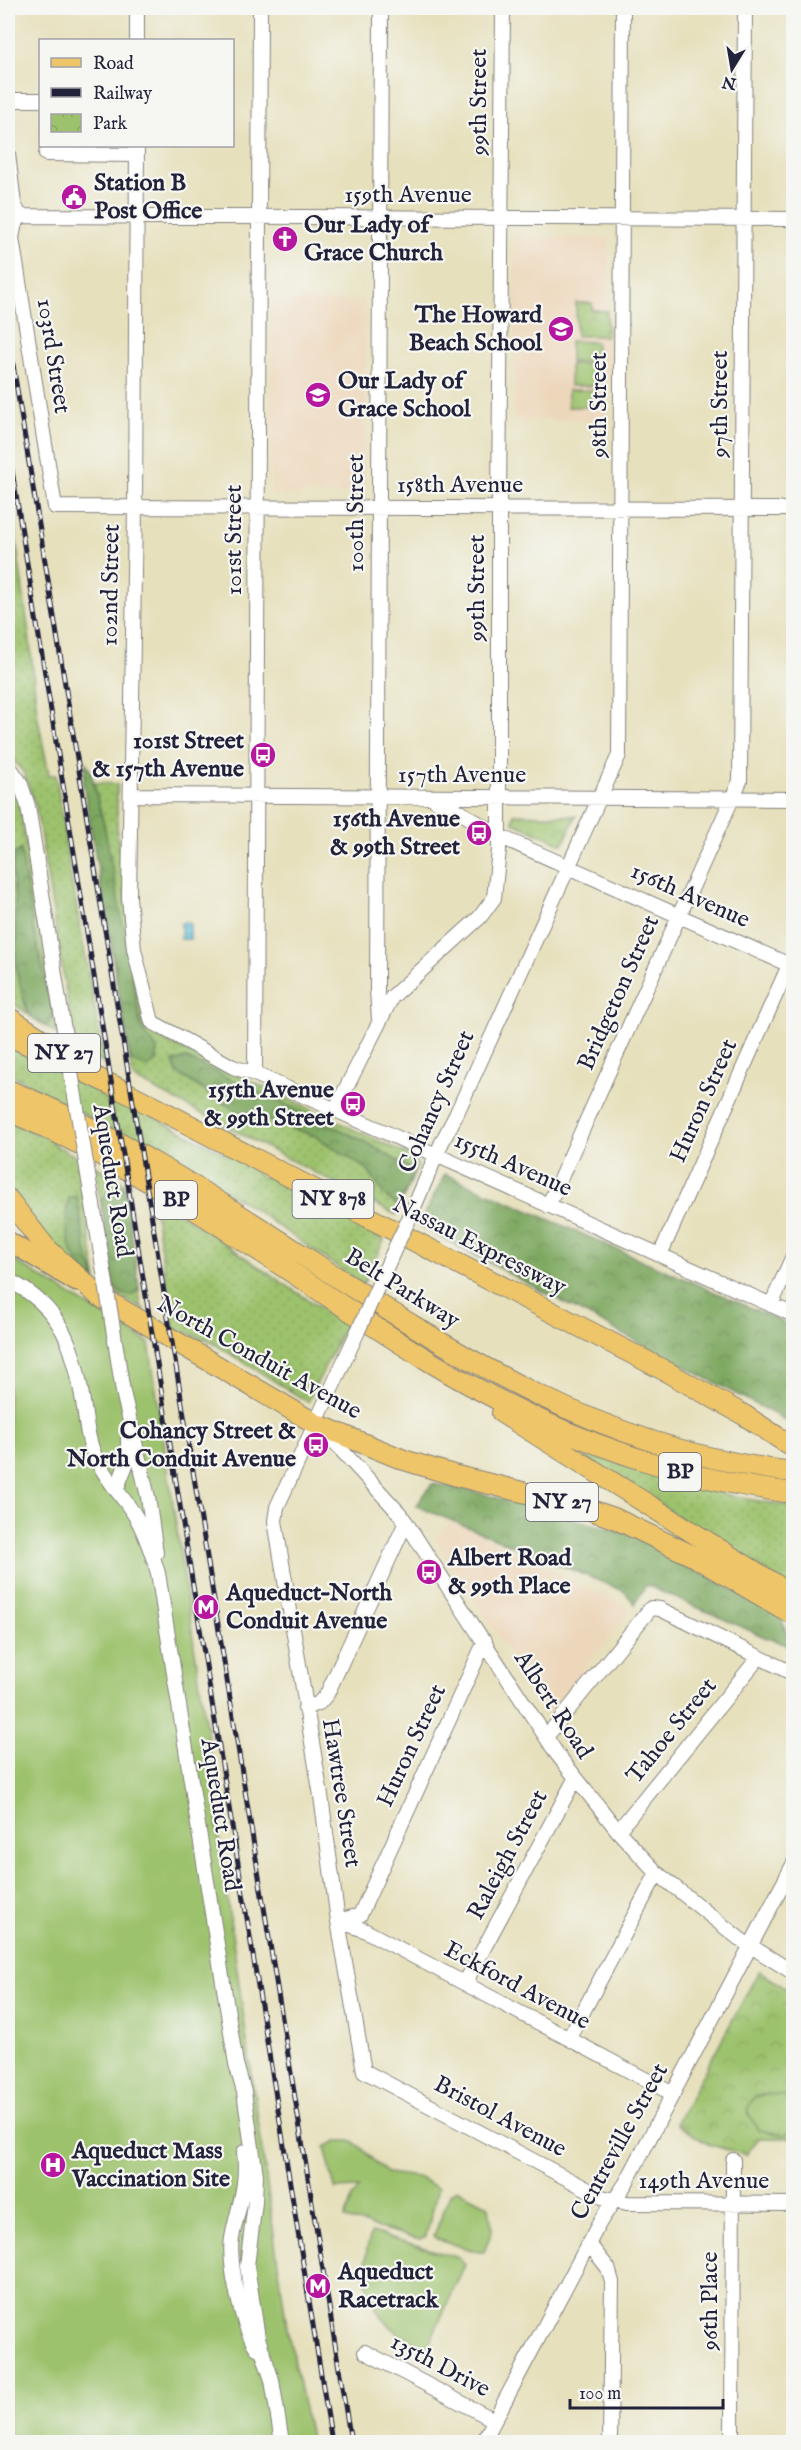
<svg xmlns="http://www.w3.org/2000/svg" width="801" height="2450" font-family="'IM FELL English',serif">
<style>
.built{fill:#edd7bb}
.grass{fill:url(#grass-dots);stroke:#607254;stroke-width:1.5}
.forest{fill:url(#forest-crowns);stroke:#50654e;stroke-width:1.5}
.park{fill:url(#park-crowns);stroke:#607254;stroke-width:1.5}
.pitch{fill:#9dc26d;stroke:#607254;stroke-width:1.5}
.water{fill:url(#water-rules);stroke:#3f728a;stroke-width:1.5}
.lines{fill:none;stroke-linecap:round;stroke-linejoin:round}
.minor-casing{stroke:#84817c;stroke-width:16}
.major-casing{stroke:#84817c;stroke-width:21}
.highway-casing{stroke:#84817c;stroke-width:22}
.minor{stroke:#fff;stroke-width:14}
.major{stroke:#eec569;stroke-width:18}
.highway{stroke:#eec569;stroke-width:20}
.rail-casing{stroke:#22223b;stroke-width:5}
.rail{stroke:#f6f6f2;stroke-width:3;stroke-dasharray:9;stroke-linecap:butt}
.minor-bridge-casing{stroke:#84817c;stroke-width:16;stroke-linecap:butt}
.minor-bridge{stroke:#fff;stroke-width:14}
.labels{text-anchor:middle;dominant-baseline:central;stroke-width:4.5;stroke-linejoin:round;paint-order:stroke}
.shield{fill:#f6f6f2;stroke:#626272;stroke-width:1.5}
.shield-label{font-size:22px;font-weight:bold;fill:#22223b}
.street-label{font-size:24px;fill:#22223b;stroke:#f6f6f2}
.poi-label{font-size:24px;font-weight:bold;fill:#22223b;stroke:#f6f6f2;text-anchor:start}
</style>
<defs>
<pattern id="grass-dots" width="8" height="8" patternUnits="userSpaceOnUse" patternTransform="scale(1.5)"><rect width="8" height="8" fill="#9dc26d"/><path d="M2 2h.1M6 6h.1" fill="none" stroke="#87a65f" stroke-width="1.8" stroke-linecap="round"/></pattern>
<pattern id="forest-crowns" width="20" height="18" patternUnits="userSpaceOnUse" patternTransform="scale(1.5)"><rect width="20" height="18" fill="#7ea860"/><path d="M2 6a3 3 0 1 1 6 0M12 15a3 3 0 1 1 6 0" fill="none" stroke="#678850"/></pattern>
<pattern id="park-crowns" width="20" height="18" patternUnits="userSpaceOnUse" patternTransform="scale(1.5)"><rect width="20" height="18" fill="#9dc26d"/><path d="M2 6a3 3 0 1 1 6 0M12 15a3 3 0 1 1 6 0" fill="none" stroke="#87a65f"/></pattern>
<pattern id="water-rules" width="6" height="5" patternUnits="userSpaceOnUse" patternTransform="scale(1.5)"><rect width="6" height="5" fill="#5cc1da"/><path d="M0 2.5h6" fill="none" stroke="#4c9cb2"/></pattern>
</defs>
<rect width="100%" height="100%" fill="#f6f6f2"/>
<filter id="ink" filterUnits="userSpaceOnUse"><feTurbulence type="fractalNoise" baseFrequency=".0167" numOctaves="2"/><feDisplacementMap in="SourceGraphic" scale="12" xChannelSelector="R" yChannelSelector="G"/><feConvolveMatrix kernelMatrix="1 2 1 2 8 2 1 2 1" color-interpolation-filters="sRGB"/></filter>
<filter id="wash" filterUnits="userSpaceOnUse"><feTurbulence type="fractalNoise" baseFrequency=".008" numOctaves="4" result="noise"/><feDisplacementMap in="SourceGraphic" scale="24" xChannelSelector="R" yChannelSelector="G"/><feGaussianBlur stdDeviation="1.35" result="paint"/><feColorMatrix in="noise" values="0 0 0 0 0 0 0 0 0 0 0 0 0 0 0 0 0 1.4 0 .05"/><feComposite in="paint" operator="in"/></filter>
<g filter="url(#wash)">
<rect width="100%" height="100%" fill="#e6e0bc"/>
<path class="built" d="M515,237L609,238L608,420H514Z
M272,300L366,301L365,494L271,495Z
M451,1521L632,1610L548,1714L435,1539Z"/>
<path class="grass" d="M8,482L30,642L37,714L49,775H56L69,866L105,1064L75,1048L36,807L24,773L8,753Z
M8,778L19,803L57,1034L8,1000Z
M83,782L117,784V837L121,853H124L129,945L145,1027L159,1038L417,1159L415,1163L418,1165L396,1215L133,1078Z
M8,1043L244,1163L263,1178L265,1175L384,1240L363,1285L242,1201L8,1073Z
M8,1121L52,1140L55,1145L77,1157L97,1282L62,1257L8,1191Z
M95,1166L124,1183L141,1306L145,1310L115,1294Z
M152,1196C218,1235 279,1285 346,1323L308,1402L208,1340L174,1329Z
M588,1452C656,1476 722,1498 793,1506V1589L586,1459Z"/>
<path class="forest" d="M86,762L91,772L105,829L141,1025L145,1034L157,1049V1062L147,1068L131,1061L83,782Z
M21,850L33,927L53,1013L47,1027L30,1016L26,1008L16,968L15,899L12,872L14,854Z
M185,1058L360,1139L415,1171L399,1207L384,1195L367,1169L315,1136L267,1120L242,1115L177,1073L173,1062Z
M445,1174L781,1321L793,1331V1424L419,1226Z
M125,1187L139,1288C132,1301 123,1295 114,1287L101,1201L109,1191Z
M77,1196L87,1254L97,1282C70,1266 61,1227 69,1198Z
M432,1484L462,1488L636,1536L781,1616L791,1646L767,1638L646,1585L635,1604L624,1591L416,1506Z"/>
<path class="park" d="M576,303H592V310L607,311V336H576Z
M514,814L576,816L563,844L513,823Z
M759,1971L793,1993V2138H759L746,2155L708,2144L676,2124Z"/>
<path class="pitch" d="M570,341L596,342V362H570Z
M570,364L596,365V386H570Z
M568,390H596V407H568Z
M8,1257L149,1343L218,1806L217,1826L287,2328L311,2442H8Z
M767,2094L786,2096L791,2107L792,2130L785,2135L758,2130L747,2110L754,2097Z
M337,2141H353L387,2173L418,2177L438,2188L426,2236L420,2239L345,2219L352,2198L359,2188L335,2189L325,2147Z
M456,2189L489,2206L492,2231L484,2252H478L436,2239L434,2236L450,2194Z
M372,2232L459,2258L465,2265L428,2346C375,2333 353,2281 372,2232Z"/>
<path class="water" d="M185,922L190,923V939H181V923Z"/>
</g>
<g filter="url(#ink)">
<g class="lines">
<g class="minor-casing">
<path id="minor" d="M137,40V8
M8,100H40
M137,146L135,507L129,898L134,949L152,1022L233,1067L255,1074L794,1315
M8,154L14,204L20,216
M46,154L136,155
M794,219L22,216L15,223L12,238L55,507L794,509
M8,765L20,782L28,806L61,1012
M131,795L794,799
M436,801L460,812L499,836L794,967
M379,1019L377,990L381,8
M255,1074L260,8
M335,1110L392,997L480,917L494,898L499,850V508L503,8
M548,1206L740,781L745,8
M408,1221L442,1142L456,1115L619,755L623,8
M97,1229L106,1284
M660,1255L789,965
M8,1280C62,1307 74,1346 83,1402C86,1420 87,1439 95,1456C105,1479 123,1496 136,1517C146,1534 152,1554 158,1573L236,2064L244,2092L256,2175L255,2202L247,2266L258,2338L272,2380L282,2442
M378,1286L396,1246
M771,1305L794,1254
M112,1322L123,1392L148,1497L156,1553
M358,1331L277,1507L275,1521L321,1796L338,1921L364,2071L602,2197L627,2203L794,2204
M322,1429L401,1515L557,1754L618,1831L657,1873L741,1940L794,1973
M116,1490L128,1460V1439
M305,1708L319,1703L327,1694L406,1522
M546,1737L651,1608L660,1609L794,1674
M618,1831L759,1657
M338,1921L364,1930L673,2094
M338,1921L360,1915L485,1641
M465,1983L575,1779
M569,2038L657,1873
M244,2152C248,2188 238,2205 232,2238C228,2263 242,2328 257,2348
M589,2244L608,2268L612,2282L610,2442
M365,2352L494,2420
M483,2442L601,2220L626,2183L794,1863
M732,2442L733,2160"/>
</g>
<g class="major-casing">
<path id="major" d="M8,1241L76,1282"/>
</g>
<g class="highway-casing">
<path id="highway" d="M8,1017L49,1044
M8,1035L120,1089L658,1367L744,1415L794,1448
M8,1090C282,1201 486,1439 794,1472
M8,1111C159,1173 290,1276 429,1361C541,1429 663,1478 794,1493
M8,1199L46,1248L99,1296L316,1424L404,1460L457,1476L576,1505L614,1518L695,1557L794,1615
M502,1413L794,1596"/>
</g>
<use href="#minor" class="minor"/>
<use href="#major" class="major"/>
<use href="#highway" class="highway"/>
<g class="rail-casing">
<path id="rail" d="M8,334L351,2442
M8,446L332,2442"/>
</g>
<use href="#rail" class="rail"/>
<g class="minor-bridge-casing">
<path id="minor-bridge" d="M61,1012L97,1229
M396,1246L408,1221
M106,1284L112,1322
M358,1331L378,1286"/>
</g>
<use href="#minor-bridge" class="minor-bridge"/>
</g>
</g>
<defs>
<g id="civic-disc" transform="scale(1.35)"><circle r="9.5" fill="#b5179e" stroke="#f6f6f2"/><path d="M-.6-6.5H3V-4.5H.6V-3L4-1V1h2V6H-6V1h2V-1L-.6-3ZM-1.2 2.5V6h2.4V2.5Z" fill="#fff"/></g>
<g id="church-disc" transform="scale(1.35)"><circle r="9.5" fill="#b5179e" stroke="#f6f6f2"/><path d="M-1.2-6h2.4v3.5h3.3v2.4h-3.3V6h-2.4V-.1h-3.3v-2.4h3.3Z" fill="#fff"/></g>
<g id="school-disc" transform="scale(1.35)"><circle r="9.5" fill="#b5179e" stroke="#f6f6f2"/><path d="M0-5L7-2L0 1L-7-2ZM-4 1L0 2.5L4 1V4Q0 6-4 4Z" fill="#fff"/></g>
<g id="bus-disc" transform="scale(1.35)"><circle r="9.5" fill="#b5179e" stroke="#f6f6f2"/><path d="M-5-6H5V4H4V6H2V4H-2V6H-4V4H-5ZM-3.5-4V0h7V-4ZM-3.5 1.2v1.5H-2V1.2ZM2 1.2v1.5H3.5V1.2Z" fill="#fff"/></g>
<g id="metro-disc" transform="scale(1.35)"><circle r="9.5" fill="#b5179e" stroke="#f6f6f2"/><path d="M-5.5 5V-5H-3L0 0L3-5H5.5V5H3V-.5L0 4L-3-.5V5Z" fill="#fff"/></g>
<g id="hospital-disc" transform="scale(1.35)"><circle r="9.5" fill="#b5179e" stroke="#f6f6f2"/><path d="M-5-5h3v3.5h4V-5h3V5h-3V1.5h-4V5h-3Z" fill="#fff"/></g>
</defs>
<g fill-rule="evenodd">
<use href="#civic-disc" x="74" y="197"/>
<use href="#church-disc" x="285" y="239"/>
<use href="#school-disc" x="561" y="329"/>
<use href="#school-disc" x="318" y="395"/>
<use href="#bus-disc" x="263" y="755"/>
<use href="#bus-disc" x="479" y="833"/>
<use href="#bus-disc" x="353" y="1104"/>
<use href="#bus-disc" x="316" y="1445"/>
<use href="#bus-disc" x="429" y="1572"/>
<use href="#metro-disc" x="206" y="1607"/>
<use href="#hospital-disc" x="53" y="2165"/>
<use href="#metro-disc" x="318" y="2286"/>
</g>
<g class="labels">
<g class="shield">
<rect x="28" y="1034" width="72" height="38" rx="4.5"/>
<rect x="292.5" y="1180" width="81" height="38" rx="4.5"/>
<rect x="155" y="1181" width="42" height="38" rx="4.5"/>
<rect x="659" y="1453" width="42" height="38" rx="4.5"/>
<rect x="526" y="1483" width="72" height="38" rx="4.5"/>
</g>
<g class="shield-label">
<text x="64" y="1053">NY 27</text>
<text x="333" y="1199">NY 878</text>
<text x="176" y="1200">BP</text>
<text x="680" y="1472">BP</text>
<text x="562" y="1502">NY 27</text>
</g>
<g class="street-label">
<text transform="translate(479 102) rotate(-90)">99th Street</text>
<text x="408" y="195">159th Avenue</text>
<text transform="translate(53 356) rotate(81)">103rd Street</text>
<text transform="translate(720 404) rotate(-90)">97th Street</text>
<text transform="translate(599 405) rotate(-90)">98th Street</text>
<text x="460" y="485">158th Avenue</text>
<text transform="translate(356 513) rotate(-90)">100th Street</text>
<text transform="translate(234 540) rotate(-90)">101st Street</text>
<text transform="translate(111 585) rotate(-89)">102nd Street</text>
<text transform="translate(477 588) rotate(-90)">99th Street</text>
<text x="462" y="775">157th Avenue</text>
<text transform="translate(690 896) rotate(24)">156th Avenue</text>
<text transform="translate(619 993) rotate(-66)">Bridgeton Street</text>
<text transform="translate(704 1101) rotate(-66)">Huron Street</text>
<text transform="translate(437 1102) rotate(-66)">Cohancy Street</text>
<text transform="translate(513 1165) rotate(24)">155th Avenue</text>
<text transform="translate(112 1181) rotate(81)">Aqueduct Road</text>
<text transform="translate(479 1246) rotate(27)">Nassau Expressway</text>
<text transform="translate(402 1289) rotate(32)">Belt Parkway</text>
<text transform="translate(259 1358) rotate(29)">North Conduit Avenue</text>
<text transform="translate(553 1705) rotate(57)">Albert Road</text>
<text transform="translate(672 1731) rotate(-51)">Tahoe Street</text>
<text transform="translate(412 1746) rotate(-65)">Huron Street</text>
<text transform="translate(341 1793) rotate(81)">Hawtree Street</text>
<text transform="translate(220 1815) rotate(81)">Aqueduct Road</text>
<text transform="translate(508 1855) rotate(-62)">Raleigh Street</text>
<text transform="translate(517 1986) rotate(28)">Eckford Avenue</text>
<text transform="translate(500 2117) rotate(28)">Bristol Avenue</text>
<text transform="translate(620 2142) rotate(-61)">Centreville Street</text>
<text x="704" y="2181">149th Avenue</text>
<text transform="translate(710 2301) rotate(-90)">96th Place</text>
<text transform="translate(440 2366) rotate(28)">135th Drive</text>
</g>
<g class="poi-label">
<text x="94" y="183">Station B<tspan x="94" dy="28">Post Office</tspan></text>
<text x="304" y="225">Our Lady of<tspan x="304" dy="28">Grace Church</tspan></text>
<text x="542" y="315" text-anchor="end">The Howard<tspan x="542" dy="28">Beach School</tspan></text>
<text x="338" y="381">Our Lady of<tspan x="338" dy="28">Grace School</tspan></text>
<text x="244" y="741" text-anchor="end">101st Street<tspan x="244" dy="28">&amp; 157th Avenue</tspan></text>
<text x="460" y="819" text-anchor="end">156th Avenue<tspan x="460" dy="28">&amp; 99th Street</tspan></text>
<text x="334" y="1090" text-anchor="end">155th Avenue<tspan x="334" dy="28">&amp; 99th Street</tspan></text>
<text x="296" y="1431" text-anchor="end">Cohancy Street &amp;<tspan x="296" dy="28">North Conduit Avenue</tspan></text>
<text x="448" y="1558">Albert Road<tspan x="448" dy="28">&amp; 99th Place</tspan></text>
<text x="226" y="1593">Aqueduct–North<tspan x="226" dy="28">Conduit Avenue</tspan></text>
<text x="72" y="2151">Aqueduct Mass<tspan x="72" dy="28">Vaccination Site</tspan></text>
<text x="338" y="2272">Aqueduct<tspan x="338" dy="28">Racetrack</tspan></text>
</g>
</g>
<rect width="801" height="2450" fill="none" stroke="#f6f6f2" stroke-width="30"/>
<rect x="39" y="39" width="195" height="108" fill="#f6f6f2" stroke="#a1a1a9" stroke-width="1.5"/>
<rect x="51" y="58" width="30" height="9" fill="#eec569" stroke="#a1a1a9" stroke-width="1.5"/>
<text x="93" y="69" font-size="18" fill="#22223b">Road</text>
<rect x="51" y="88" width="30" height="9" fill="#22223b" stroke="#a1a1a9" stroke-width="1.5"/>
<text x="93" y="99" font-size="18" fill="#22223b">Railway</text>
<rect x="51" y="114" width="30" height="18" fill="url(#park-crowns)" stroke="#a1a1a9" stroke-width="1.5"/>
<text x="93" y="129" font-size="18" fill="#22223b">Park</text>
<g transform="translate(732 69) rotate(191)" stroke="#f6f6f2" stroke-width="4.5" paint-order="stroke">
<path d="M0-4.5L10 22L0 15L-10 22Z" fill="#22223b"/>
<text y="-9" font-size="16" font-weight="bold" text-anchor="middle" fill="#22223b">N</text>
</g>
<path d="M570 2399v9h153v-9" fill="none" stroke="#22223b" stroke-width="3"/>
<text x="579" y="2399" font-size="18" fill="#22223b" stroke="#f6f6f2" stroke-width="4.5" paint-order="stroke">100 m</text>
</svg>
